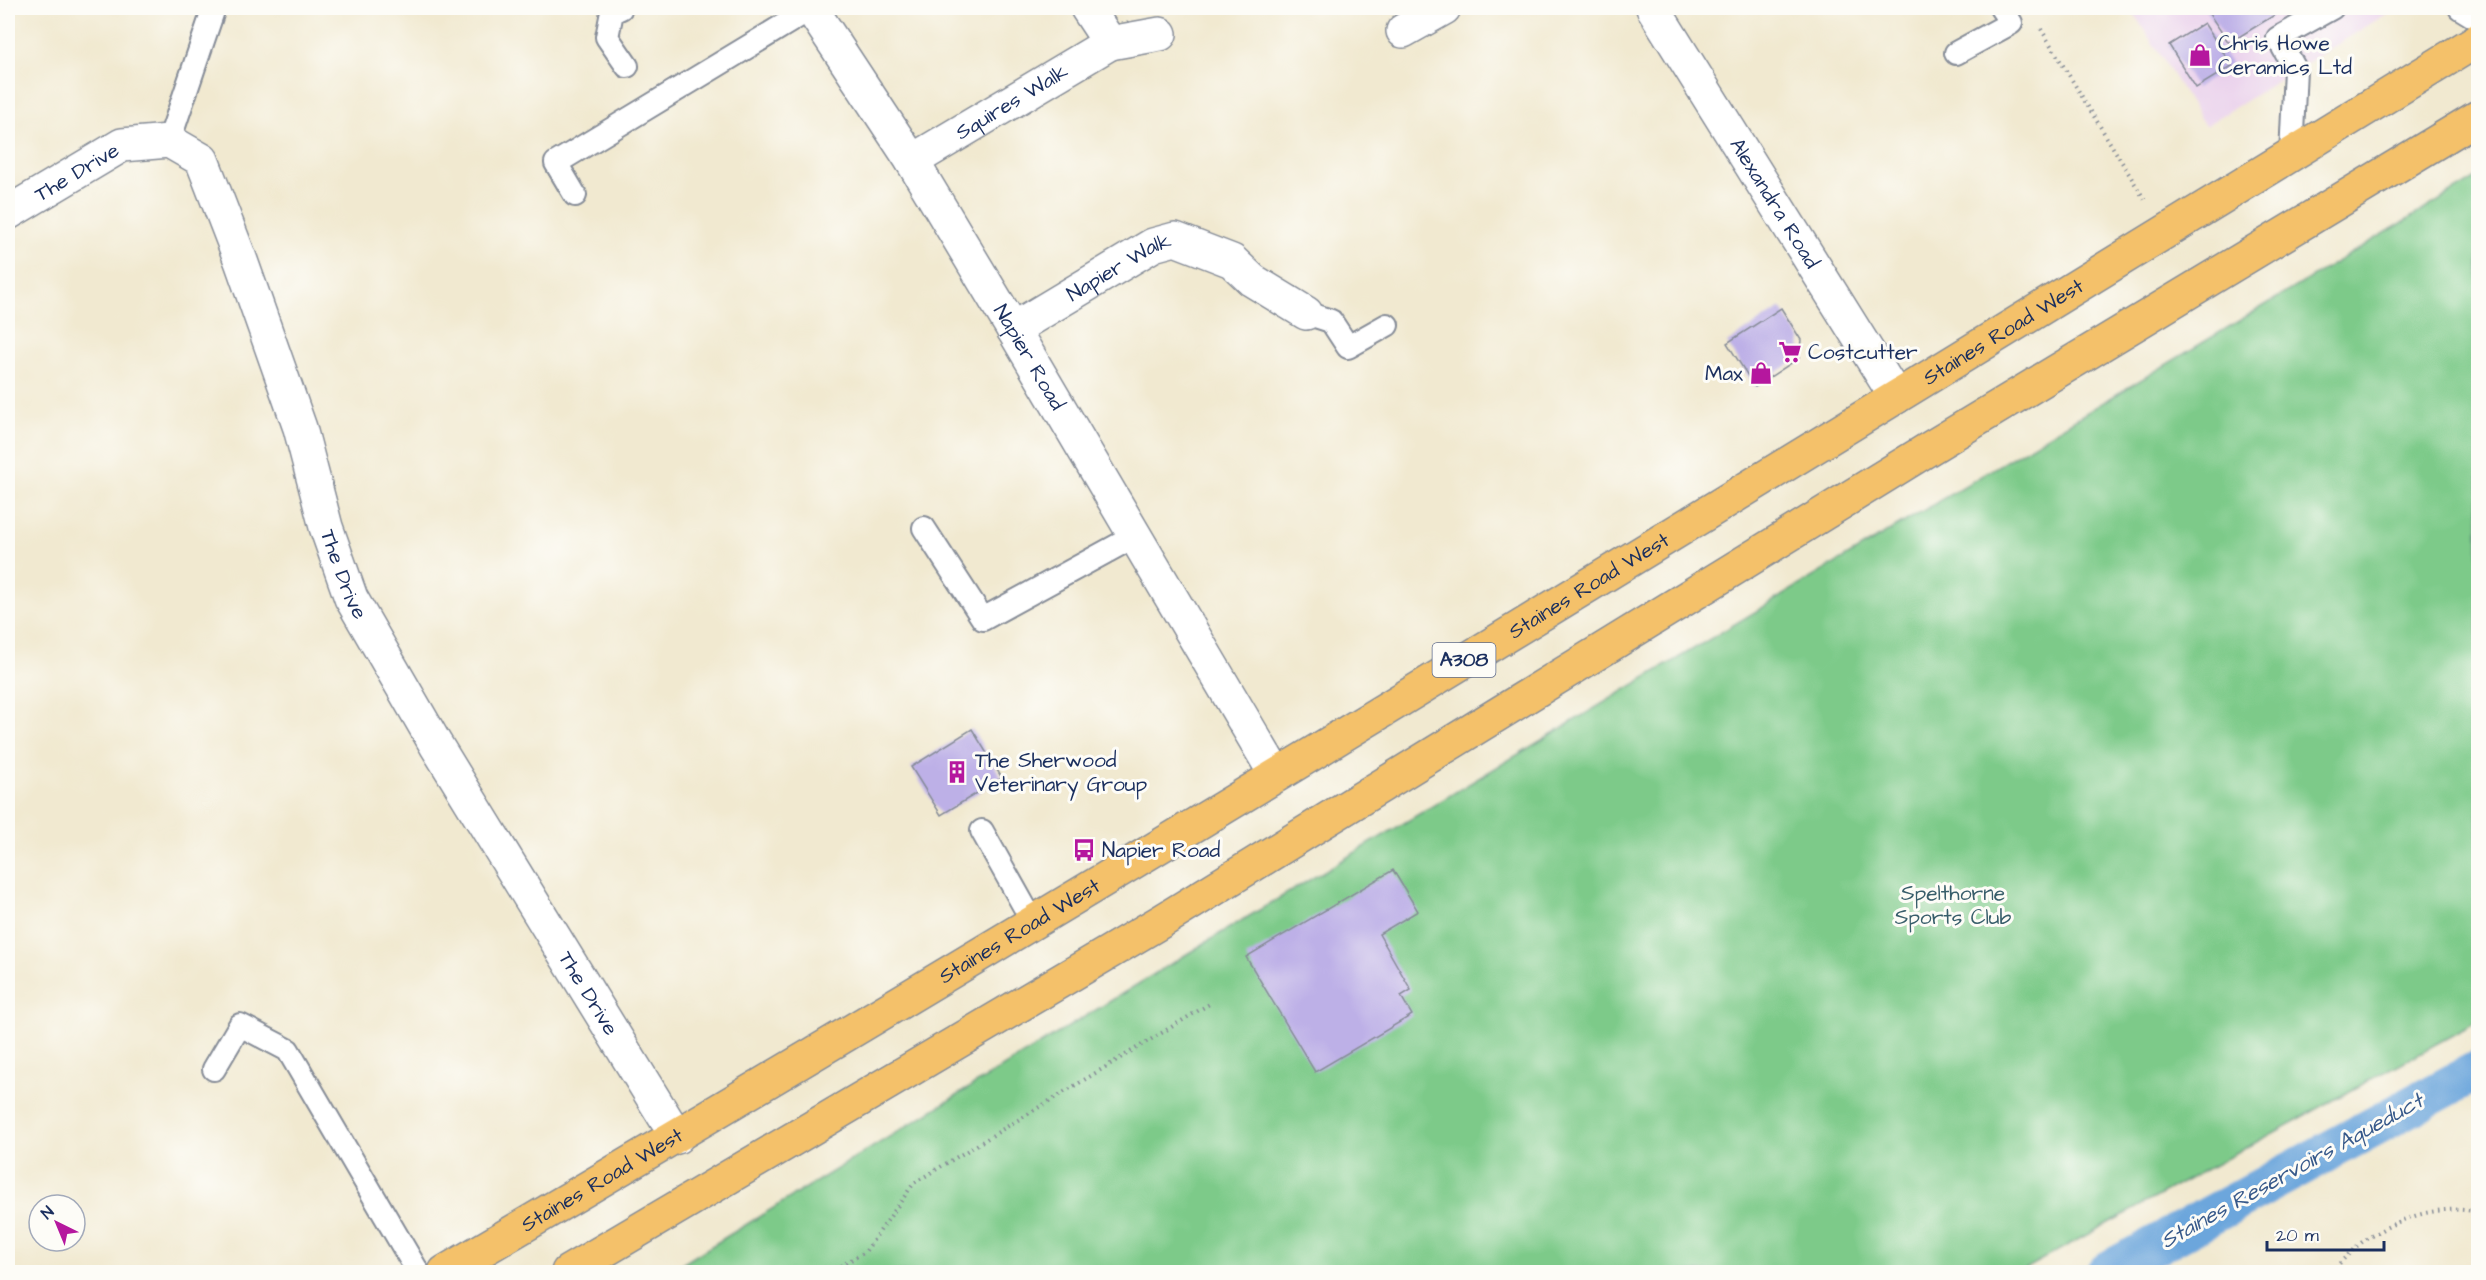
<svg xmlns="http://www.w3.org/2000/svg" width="2486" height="1280" font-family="'Architects Daughter',sans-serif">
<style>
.built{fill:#ead1ec}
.green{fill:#7dca89;stroke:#4c7c74;stroke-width:1.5}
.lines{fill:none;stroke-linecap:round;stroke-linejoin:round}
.canal{stroke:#6ca6dc;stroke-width:40}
.building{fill:#bdb0e7}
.lane-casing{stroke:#868c97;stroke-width:26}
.street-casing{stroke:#868c97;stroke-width:36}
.highway-casing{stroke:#868c97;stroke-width:36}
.path{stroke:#868c97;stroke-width:4;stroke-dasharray:1.5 4.5;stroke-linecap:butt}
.lane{stroke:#fff;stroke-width:22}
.street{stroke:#fff;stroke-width:33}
.highway{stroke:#f4c16a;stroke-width:33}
.labels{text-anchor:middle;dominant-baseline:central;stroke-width:6;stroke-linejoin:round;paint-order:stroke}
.shield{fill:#fdfcf7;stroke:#5f6c8c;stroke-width:1.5}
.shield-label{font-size:20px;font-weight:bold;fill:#1b2f5e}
.poi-label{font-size:21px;fill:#1b2f5e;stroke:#fdfcf7;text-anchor:start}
.street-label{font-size:21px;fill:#1b2f5e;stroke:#fdfcf7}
.park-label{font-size:21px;fill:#385e6b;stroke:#fdfcf7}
.water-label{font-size:22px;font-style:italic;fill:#37598a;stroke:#fdfcf7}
</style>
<rect width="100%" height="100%" fill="#fdfcf7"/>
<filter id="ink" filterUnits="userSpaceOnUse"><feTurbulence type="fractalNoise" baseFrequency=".0167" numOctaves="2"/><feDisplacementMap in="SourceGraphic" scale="12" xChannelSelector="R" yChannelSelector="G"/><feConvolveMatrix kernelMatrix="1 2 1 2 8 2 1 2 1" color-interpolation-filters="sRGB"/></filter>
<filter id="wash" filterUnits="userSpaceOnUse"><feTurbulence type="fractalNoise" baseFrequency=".008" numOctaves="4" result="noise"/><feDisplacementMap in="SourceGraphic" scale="24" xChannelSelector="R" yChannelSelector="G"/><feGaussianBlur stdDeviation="1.35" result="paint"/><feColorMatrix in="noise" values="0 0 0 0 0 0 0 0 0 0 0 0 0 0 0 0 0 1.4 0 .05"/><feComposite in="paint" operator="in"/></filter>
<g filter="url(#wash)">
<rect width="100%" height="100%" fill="#f1e9d0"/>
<path class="built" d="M2132,8H2396L2205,126L2131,9Z"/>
<path class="green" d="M2478,177V1021L2019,1272H669L1226,930Z"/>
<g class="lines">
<path class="canal" d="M2106,1272L2478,1070"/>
</g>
<g id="blocks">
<path class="building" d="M2205,8H2286L2229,43Z
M2204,23L2232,66L2196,88L2169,45Z
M1781,308L1801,340L1799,358L1755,387L1727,343Z
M972,729L1002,778L941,815L911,767Z
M1393,870L1418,911L1379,934L1411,990L1401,996L1412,1015L1315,1072L1246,957Z"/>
</g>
</g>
<g filter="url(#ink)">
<use href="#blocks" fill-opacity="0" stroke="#868c97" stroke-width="1.5"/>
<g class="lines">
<g class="lane-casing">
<path id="lane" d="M621,8L612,12L607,37L627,66
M2460,8L2478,19
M1956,53L2011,23L2001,8
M169,141L214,8
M2291,155L2295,69L2278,38L2332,8
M575,195L556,163L812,8
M1306,313L1331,321L1348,347L1387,325
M924,528L983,619L1135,536
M982,831L1033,922
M214,1069L240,1025L288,1050L418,1272"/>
</g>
<g class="street-casing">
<g id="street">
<path id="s1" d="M811,8L912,161L1013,329L1276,775"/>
<path d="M1087,8L1110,43L1160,34"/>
<path id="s2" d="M1653,8L1896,397"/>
<path d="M1403,31L1444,8"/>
<path id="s3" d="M912,161L1110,43"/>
<path id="s4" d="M8,213L122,145L169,141L202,160L241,261L300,428L326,527L351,598L436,745L677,1137"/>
<path id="s5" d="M1013,329L1153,245L1175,239L1232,261L1252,280L1306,313"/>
</g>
</g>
<g class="highway-casing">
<g id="highway">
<path id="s6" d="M445,1272C1129,871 1803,454 2478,40"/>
<path d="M568,1272L1162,921L1930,448L2478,117"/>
</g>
</g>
<path class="path" d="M2041,29L2146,202
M830,1272L865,1252L914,1183L1211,1003
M2331,1272C2342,1261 2355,1246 2368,1238C2401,1217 2440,1204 2478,1212"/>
<use href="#lane" class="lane"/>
<use href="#street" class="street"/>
<use href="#highway" class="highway"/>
</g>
</g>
<defs>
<g id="shop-bare" transform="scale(1.8)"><path d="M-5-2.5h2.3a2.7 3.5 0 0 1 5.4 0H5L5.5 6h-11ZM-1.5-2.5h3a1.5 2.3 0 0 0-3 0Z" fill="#b5179e" stroke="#fdfcf7" stroke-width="2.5" paint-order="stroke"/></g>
<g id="supermarket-bare" transform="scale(1.8)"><path d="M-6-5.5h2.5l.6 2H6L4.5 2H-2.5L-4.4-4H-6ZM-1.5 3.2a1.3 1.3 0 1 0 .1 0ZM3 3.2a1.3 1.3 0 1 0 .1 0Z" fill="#b5179e" stroke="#fdfcf7" stroke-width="2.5" paint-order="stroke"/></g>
<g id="building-bare" transform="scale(1.8)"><path d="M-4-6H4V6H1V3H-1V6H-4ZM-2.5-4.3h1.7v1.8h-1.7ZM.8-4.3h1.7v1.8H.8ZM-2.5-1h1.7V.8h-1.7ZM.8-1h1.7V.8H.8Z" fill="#b5179e" stroke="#fdfcf7" stroke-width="2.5" paint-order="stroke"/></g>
<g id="bus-bare" transform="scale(1.8)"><path d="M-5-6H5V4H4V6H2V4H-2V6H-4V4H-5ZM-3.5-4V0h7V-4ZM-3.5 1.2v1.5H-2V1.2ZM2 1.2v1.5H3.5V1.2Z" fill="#b5179e" stroke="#fdfcf7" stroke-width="2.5" paint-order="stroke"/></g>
</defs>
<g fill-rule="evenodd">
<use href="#shop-bare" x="2200" y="55"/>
<use href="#supermarket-bare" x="1790" y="352"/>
<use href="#shop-bare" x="1761" y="373"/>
<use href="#building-bare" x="957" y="772"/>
<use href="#bus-bare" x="1084" y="850"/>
</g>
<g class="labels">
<rect class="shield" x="1432.5" y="643" width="63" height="34" rx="4.5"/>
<g class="shield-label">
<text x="1464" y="660">A308</text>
</g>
<g class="poi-label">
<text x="2218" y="43">Chris Howe<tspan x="2218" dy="24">Ceramics Ltd</tspan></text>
<text x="1808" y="352">Costcutter</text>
<text x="1743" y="373" text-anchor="end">Max</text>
<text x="975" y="760">The Sherwood<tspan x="975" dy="24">Veterinary Group</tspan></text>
<text x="1102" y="850">Napier Road</text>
</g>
<g class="street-label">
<text stroke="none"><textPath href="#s3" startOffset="116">Squires Walk</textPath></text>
<text stroke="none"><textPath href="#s4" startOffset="80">The Drive</textPath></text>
<text stroke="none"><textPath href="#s2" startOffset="230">Alexandra Road</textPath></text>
<text stroke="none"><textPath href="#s5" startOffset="123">Napier Walk</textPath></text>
<text stroke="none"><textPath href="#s6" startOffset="1820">Staines Road West</textPath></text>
<text stroke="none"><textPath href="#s1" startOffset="412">Napier Road</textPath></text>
<text stroke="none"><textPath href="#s4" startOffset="656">The Drive</textPath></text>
<text stroke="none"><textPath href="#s6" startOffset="1334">Staines Road West</textPath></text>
<text stroke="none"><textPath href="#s6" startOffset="668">Staines Road West</textPath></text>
<text stroke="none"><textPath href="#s4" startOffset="1142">The Drive</textPath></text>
<text stroke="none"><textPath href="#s6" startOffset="182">Staines Road West</textPath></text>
</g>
<g class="park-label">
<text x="1953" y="893">Spelthorne<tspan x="1953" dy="24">Sports Club</tspan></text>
</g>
<g class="water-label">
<text transform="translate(2292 1171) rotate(-29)">Staines Reservoirs Aqueduct</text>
</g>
</g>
<rect width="2486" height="1280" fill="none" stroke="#fdfcf7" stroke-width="30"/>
<g transform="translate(57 1223) rotate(317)"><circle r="28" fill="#fdfcf7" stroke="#a3aaba" stroke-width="1.5"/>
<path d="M0-4.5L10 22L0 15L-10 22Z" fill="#b5179e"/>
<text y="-9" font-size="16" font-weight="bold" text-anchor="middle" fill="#1b2f5e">N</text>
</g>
<path d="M2267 1241v9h117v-9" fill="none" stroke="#1b2f5e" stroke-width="3"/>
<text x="2276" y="1241" font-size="18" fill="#1b2f5e" stroke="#fdfcf7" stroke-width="4.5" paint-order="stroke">20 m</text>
</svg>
